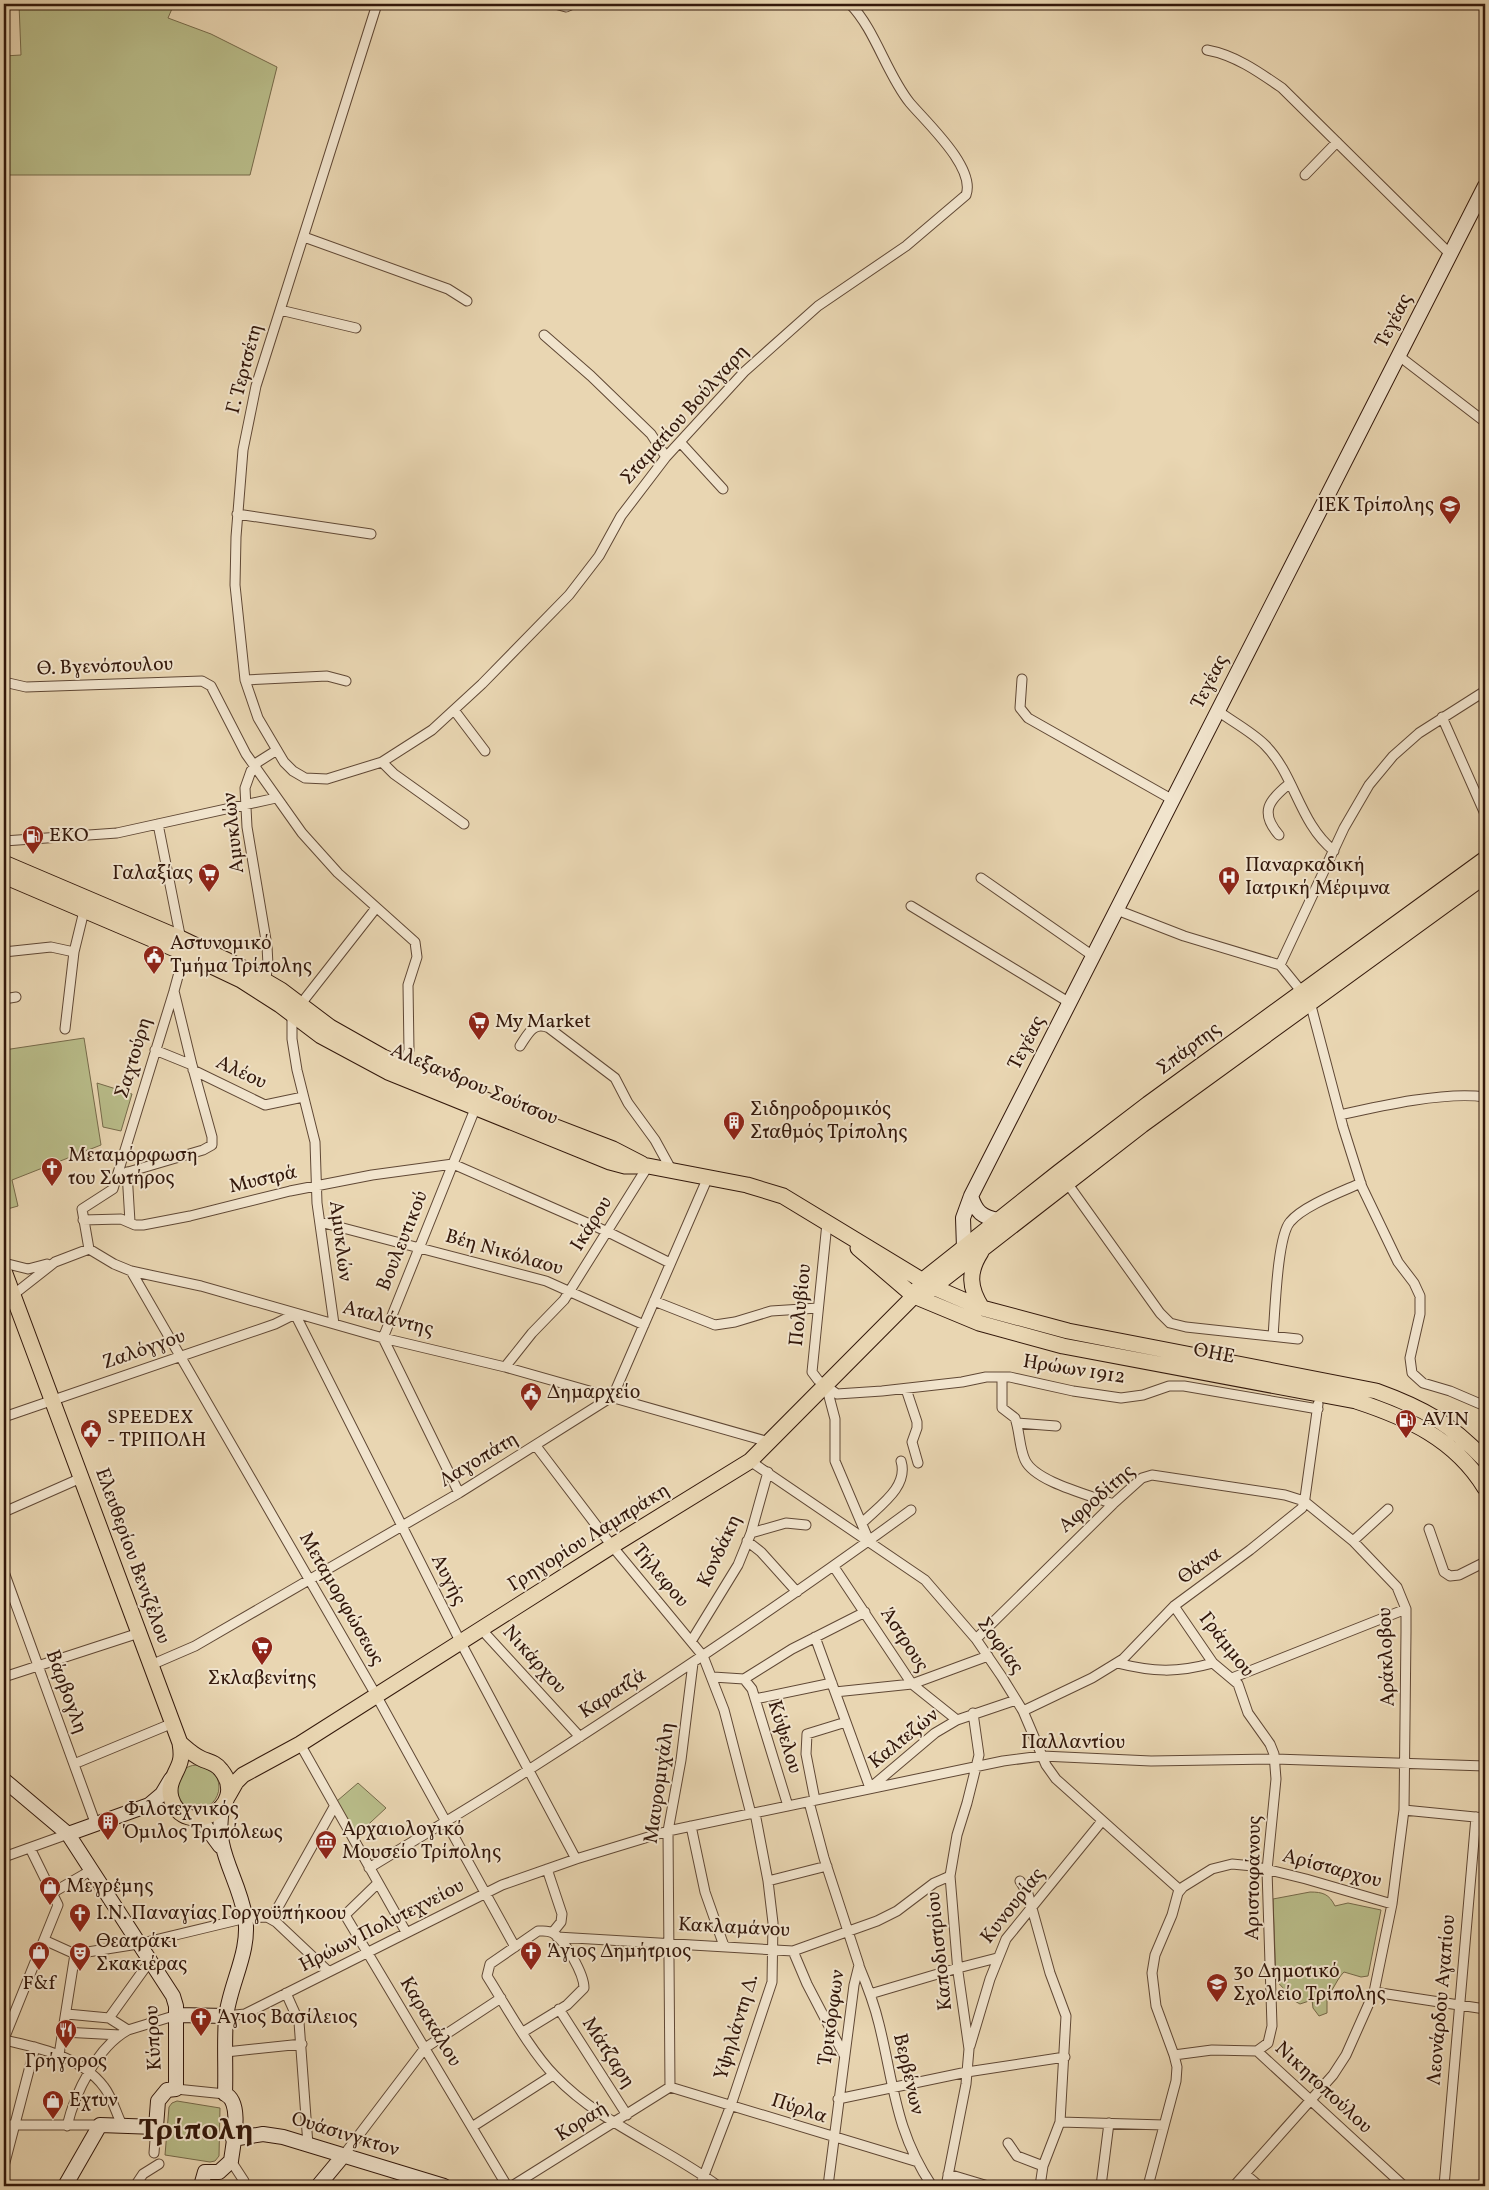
<svg xmlns="http://www.w3.org/2000/svg" width="1489" height="2190" font-family="Vollkorn,serif">
<style>
.green{fill:#b9bd8a;stroke:#766a4a}
.lines{fill:none;stroke-linecap:round;stroke-linejoin:round}
.street-casing{stroke:#604835;stroke-width:11}
.secondary-casing{stroke:#33180b;stroke-width:16}
.primary-casing{stroke:#33180b;stroke-width:17}
.street{stroke:#f1e4cd;stroke-width:9}
.secondary{stroke:#f1e4cd;stroke-width:14}
.primary{stroke:#e9d6b2;stroke-width:15}
.labels{text-anchor:middle;dominant-baseline:central;stroke-width:4;stroke-linejoin:round;paint-order:stroke}
.street-label{font-size:20px;fill:#33180b;stroke:#f1e4cd}
.poi-label{font-size:20px;fill:#33180b;stroke:#f1e4cd;text-anchor:start}
.town-label{font-size:30px;font-weight:bold;fill:#33180b;stroke:#f1e4cd}
</style>
<rect width="100%" height="100%" fill="#e9d6b2"/>
<filter id="stains"><feTurbulence type="fractalNoise" baseFrequency=".004" numOctaves="4"/><feColorMatrix values="0 0 0 0 .2 0 0 0 0 .09 0 0 0 0 .02 0 0 0 .5 -.17"/></filter>
<radialGradient id="worn" r=".72"><stop offset=".6" stop-color="#630" stop-opacity="0"/><stop offset="1" stop-color="#630" stop-opacity=".3"/></radialGradient>
<path class="green" d="M19,4H174L168,18L211,34L277,67L250,175H4V56L21,55Z
M84,1038L101,1145L12,1180L18,1206L4,1210V1050Z
M97,1083L132,1094L121,1131L103,1127Z
M175 1787a22 22 0 1 1 44 0a22 22 0 1 1-44 0Z
M358,1783L386,1808L357,1835L337,1801Z
M1310,1892C1323,1892 1329,1894 1335,1906L1348,1903L1381,1910L1368,1976L1361,1977L1344,1972C1336,1980 1335,1988 1327,1996V2013L1319,2016L1313,2008L1312,2000L1300,2004C1289,1999 1286,1989 1276,1981L1273,1899Z
M177,2101L220,2108L219,2156L215,2161L210,2162L165,2155L169,2107L172,2103Z"/>
<g class="lines">
<g class="street-casing">
<path id="street" d="M377,4L256,386L243,450L236,537L235,585L245,680L258,718L284,762L293,771L305,778L327,779L382,762L432,730L482,684L569,595L599,556L621,516L666,457L744,372L818,306L906,246L966,195C976,168 927,123 910,103C887,75 875,29 850,4
M555,4L566,7L573,4
M1207,50C1235,55 1259,72 1282,88L1450,254
M1305,175L1337,142
M304,237L448,289L467,301
M280,310L356,328
M544,335L591,376L651,434L666,457
M1399,356L1485,422
M680,442L723,489
M237,514L371,534
M1022,679L1020,708L1028,718L1173,800
M245,680L327,676L346,681
M4,682L26,687L202,681L211,686L246,754L302,833L338,873L415,942L417,957L408,985L409,1050L404,1067
M454,710L485,751
M1218,711C1233,722 1252,732 1265,745C1295,775 1299,823 1334,851
M1442,717L1485,814
M382,762L394,774L464,824
M1279,835C1259,812 1269,800 1289,784
M4,841L117,833L276,798
M981,878L1093,956
M911,906L1070,1003
M1117,910L1184,936L1280,965L1310,1002L1343,1127L1362,1187L1398,1262L1414,1283L1420,1296V1314L1410,1358L1412,1373L1423,1383L1450,1391L1485,1406
M4,952L51,947L74,952
M1280,965L1344,828L1369,785L1393,756L1419,733L1485,691
M265,983L268,965L267,946L247,827L245,788L251,771L258,762L277,750
M4,999L16,997
M65,1029L74,952L84,911
M520,1046C528,1034 533,1021 549,1028L615,1078L628,1103L655,1140L672,1171
M155,1050L192,1065L174,991
M193,1070L265,1105L303,1097
M1340,1115C1380,1106 1446,1091 1485,1097
M127,1172L130,1222
M118,1175L203,1150L212,1145V1137L192,1065
M1065,1180L1160,1313L1170,1323L1186,1327L1298,1339
M83,1220L121,1219L135,1225H143L190,1216L290,1191L372,1175L453,1164L608,1232L670,1263
M320,1222L546,1281L644,1325
M827,1223L812,1372L818,1380L837,1394L882,1391L962,1382L986,1377H1010L1073,1391L1121,1398L1143,1395L1169,1386H1184L1318,1409
M89,1249L82,1209L113,1189L174,991L180,969L182,945L158,824
M4,1263L28,1269L47,1264
M131,1271L376,1695L515,1947
M13,1295L55,1262L89,1249L114,1264L131,1271L201,1286L383,1338L505,1367L769,1442
M654,1301L715,1325L735,1322L771,1311L818,1308
M295,1314L461,1643L576,1859
M334,1324L317,1203L315,1142L297,1070L292,1039V1019L300,1005L376,908
M1273,1336C1275,1314 1277,1237 1290,1222C1303,1206 1341,1192 1361,1183
M505,1367L532,1333L564,1300L648,1166
M1002,1377V1408L1015,1418C1020,1432 1019,1447 1025,1460C1035,1482 1090,1495 1113,1504
M826,1385L835,1419V1461L869,1541
M906,1389L917,1422V1428L912,1442L918,1463
M4,1417L275,1324L295,1314
M1017,1423L1056,1426
M536,1446L612,1546L703,1656L724,1710L751,1814
M750,1461L925,1580L976,1639L1002,1677L1023,1711L1046,1765L1056,1779L1180,1890
M459,1493L383,1338L477,1104
M4,1512L81,1478
M862,1523C879,1506 909,1487 901,1461
M1429,1529L1444,1572L1450,1576L1459,1575L1485,1562
M751,1533L786,1523L806,1525
M747,1541L761,1552L797,1592
M1353,1541L1388,1509
M834,1567L912,1684L957,1720
M4,1572L96,1825
M1174,1606L1213,1663L1238,1684L1248,1713L1270,1744L1274,1754L1276,1779L1267,1870L1272,2026L1268,2043L1257,2051
M482,1630L580,1737
M815,1637L870,1788L935,1733L957,1720L1016,1700
M976,1639L1113,1504L1142,1478L1152,1475L1285,1495L1304,1501L1353,1541L1397,1587L1406,1609V1632L1404,1810L1392,1904L1374,1992L1346,2055L1333,2075L1234,2186
M692,1640L738,1565L751,1533L768,1472
M1117,1663C1153,1672 1177,1673 1213,1663
M151,1665L195,1646L459,1493L613,1396L708,1177
M4,1677L139,1633
M713,1677L744,1679L792,1649L865,1612
M1232,1678L1406,1609
M744,1679L752,1689L788,1806
M835,1692L912,1684L988,1656
M755,1699L832,1683
M1023,1711L1092,1678L1123,1659L1174,1606L1250,1550L1302,1508L1305,1498L1318,1404
M300,1744L406,1932
M74,1764L173,1723
M815,1800L806,1754L807,1734L846,1722
M809,1802L824,1858L859,1965L854,1985L828,2186
M1404,1810L1485,1818
M691,1826L705,1892L724,1946
M4,1857L68,1834
M369,1868C423,1835 478,1803 530,1769C659,1686 787,1601 911,1510
M547,1869L562,1914L561,1922L553,1932
M768,1881L827,1866
M1020,1881L1028,1894L1050,1973L1066,2016L1060,2122L1043,2166L1040,2186
M378,1883L345,1915L507,2186
M52,1893L90,1871
M272,1918L334,1807
M557,1937L793,1951L877,1921L897,1911L934,1883L950,1876
M44,1940L75,1954L138,1944L246,1918L267,1917L276,1922L329,1972
M793,1951L807,1984L844,2055
M859,1966C867,1985 874,2003 879,2024C894,2084 895,2131 932,2186
M1374,1992L1485,2009
M286,1993L299,2022L308,2145
M870,1994L958,1968L997,1958
M559,2009L627,2115
M67,2014L109,2018L128,2030L177,2015
M226,2016L245,2014L502,1885L576,1859L668,1831L1003,1761L1042,1756L1151,1761L1275,1759L1485,1766
M109,2018L150,1961
M63,2032L120,2035
M523,2032L567,2005L584,1988C584,1974 565,1940 553,1933C548,1930 543,1931 538,1931L490,1964L487,1976C506,2006 531,2052 555,2076C601,2124 666,2147 718,2186
M4,2039L58,1905L30,1848
M4,2040C37,2047 82,2057 104,2087C112,2097 116,2113 122,2125
M970,2046L990,1979L1006,1939L1102,1821
M226,2052L302,2044
M59,2055L75,1954
M1174,2055L1212,2050L1257,2051L1404,2186
M670,2087L668,1831L681,1760L693,1663
M670,2087L918,2162
M176,2089L225,2094
M838,2099L967,2072L1065,2057
M1060,2122L1164,2125
M4,2125H100
M67,2126C75,2093 97,2047 128,2030
M472,2127L553,2075
M1008,2143L1017,2156L1043,2166
M154,2153L156,2127
M343,2156L425,2048L501,1998
M231,2161L244,2181L243,2186
M4,2166L35,2047
M948,2174L988,2186
M1245,2174L1259,2186
M135,2186L143,2174L159,2164
M512,2186L670,2087
M700,2186L731,2105L772,1982L773,1923L768,1881L755,1813
M946,2186L966,2084L969,2049L958,1972L950,1876L957,1835L967,1803L979,1755L973,1713
M1101,2186L1109,2123
M1148,2186L1176,2081L1177,2067L1174,2055L1156,2006L1152,1973L1155,1955L1172,1915L1178,1893L1183,1887L1212,1869L1232,1864L1253,1866L1306,1879L1392,1904
M1444,2186L1476,1817"/>
</g>
<g class="secondary-casing">
<path id="secondary" d="M971,1196C976,1212 982,1217 998,1220
M964,1248L963,1218L971,1196L1485,186
M4,1780L68,1834L173,1996L176,2006V2089L167,2090L158,2101L156,2127L100,2125L65,2186
M194,1818L206,1827L220,1846
M68,1834L149,1805L162,1794L171,1779
M177,2015L226,2016
M233,2139L263,2134L283,2137L444,2186
M201,2186L205,2172H219L231,2161C233,2144 243,2102 225,2094C226,2069 224,2042 226,2017C230,1983 251,1951 245,1916C238,1875 212,1849 223,1805
M318,2186L343,2156"/>
</g>
<g class="primary-casing">
<path id="primary" d="M4,863L180,938L245,969L281,990L330,1027L383,1057L473,1095L613,1149L642,1164
M4,876L182,952L241,980L280,1005L321,1036L388,1072L610,1162L625,1166H648L747,1185L783,1196L933,1287L982,1308L1068,1331L1376,1391C1423,1408 1450,1423 1485,1460
M858,1248L914,1296L979,1323L1063,1346L1356,1401C1408,1418 1455,1439 1485,1488
M981,1252C968,1272 969,1288 982,1308
M4,1271L180,1743C181,1749 182,1756 180,1762C176,1775 167,1783 171,1798C184,1841 251,1807 221,1770C216,1763 209,1762 202,1759C193,1755 187,1749 180,1743
M927,1292L1142,1125L1485,876
M228,1796L236,1782L243,1775L300,1744L612,1546L750,1461L914,1296L923,1280L1059,1172L1148,1104L1485,859"/>
</g>
<use href="#street" class="street"/>
<use href="#secondary" class="secondary"/>
<use href="#primary" class="primary"/>
</g>
<defs>
<g id="school-pin" transform="scale(1.125)"><path d="M0 17L-7.5 6A9.5 9.5 0 1 1 7.5 6Z" fill="#8f2418" stroke="#f1e4cd"/><path d="M0-5L7-2L0 1L-7-2ZM-4 1L0 2.5L4 1V4Q0 6-4 4Z" fill="#fff"/></g>
<g id="fuel-pin" transform="scale(1.125)"><path d="M0 17L-7.5 6A9.5 9.5 0 1 1 7.5 6Z" fill="#8f2418" stroke="#f1e4cd"/><path d="M-5.5-6h7V0h2V4h1.3V-2.5L3-4.5l.8-.8L6-3V5H2.5V1h-1V6h-7ZM-4.2-4.7v3.2H.2V-4.7Z" fill="#fff"/></g>
<g id="supermarket-pin" transform="scale(1.125)"><path d="M0 17L-7.5 6A9.5 9.5 0 1 1 7.5 6Z" fill="#8f2418" stroke="#f1e4cd"/><path d="M-6-5.5h2.5l.6 2H6L4.5 2H-2.5L-4.4-4H-6ZM-1.5 3.2a1.3 1.3 0 1 0 .1 0ZM3 3.2a1.3 1.3 0 1 0 .1 0Z" fill="#fff"/></g>
<g id="hospital-pin" transform="scale(1.125)"><path d="M0 17L-7.5 6A9.5 9.5 0 1 1 7.5 6Z" fill="#8f2418" stroke="#f1e4cd"/><path d="M-5-5h3v3.5h4V-5h3V5h-3V1.5h-4V5h-3Z" fill="#fff"/></g>
<g id="civic-pin" transform="scale(1.125)"><path d="M0 17L-7.5 6A9.5 9.5 0 1 1 7.5 6Z" fill="#8f2418" stroke="#f1e4cd"/><path d="M-.6-6.5H3V-4.5H.6V-3L4-1V1h2V6H-6V1h2V-1L-.6-3ZM-1.2 2.5V6h2.4V2.5Z" fill="#fff"/></g>
<g id="building-pin" transform="scale(1.125)"><path d="M0 17L-7.5 6A9.5 9.5 0 1 1 7.5 6Z" fill="#8f2418" stroke="#f1e4cd"/><path d="M-4-6H4V6H1V3H-1V6H-4ZM-2.5-4.3h1.7v1.8h-1.7ZM.8-4.3h1.7v1.8H.8ZM-2.5-1h1.7V.8h-1.7ZM.8-1h1.7V.8H.8Z" fill="#fff"/></g>
<g id="church-pin" transform="scale(1.125)"><path d="M0 17L-7.5 6A9.5 9.5 0 1 1 7.5 6Z" fill="#8f2418" stroke="#f1e4cd"/><path d="M-1.2-6h2.4v3.5h3.3v2.4h-3.3V6h-2.4V-.1h-3.3v-2.4h3.3Z" fill="#fff"/></g>
<g id="museum-pin" transform="scale(1.125)"><path d="M0 17L-7.5 6A9.5 9.5 0 1 1 7.5 6Z" fill="#8f2418" stroke="#f1e4cd"/><path d="M0-6L6-3V-2H-6V-3ZM-5-1h2V3h-2ZM-1-1h2V3h-2ZM3-1h2V3H3ZM-6 4H6V6H-6Z" fill="#fff"/></g>
<g id="shop-pin" transform="scale(1.125)"><path d="M0 17L-7.5 6A9.5 9.5 0 1 1 7.5 6Z" fill="#8f2418" stroke="#f1e4cd"/><path d="M-5-2.5h2.3a2.7 3.5 0 0 1 5.4 0H5L5.5 6h-11ZM-1.5-2.5h3a1.5 2.3 0 0 0-3 0Z" fill="#fff"/></g>
<g id="theatre-pin" transform="scale(1.125)"><path d="M0 17L-7.5 6A9.5 9.5 0 1 1 7.5 6Z" fill="#8f2418" stroke="#f1e4cd"/><path d="M-5-5.5Q0-4 5-5.5V0Q5 5 0 6Q-5 5-5 0ZM-3.3-2.5H-1v1.5H-3.3ZM1-2.5H3.3v1.5H1ZM-2.8 1Q0 5.5 2.8 1Z" fill="#fff"/></g>
<g id="restaurant-pin" transform="scale(1.125)"><path d="M0 17L-7.5 6A9.5 9.5 0 1 1 7.5 6Z" fill="#8f2418" stroke="#f1e4cd"/><path d="M-5-6h1v4h1v-4h1v4h1v-4h1v5L-1.5 .5V6h-2V.5L-5-1ZM5-6V6H3V1.5H1.5Q1.5-4 5-6Z" fill="#fff"/></g>
</defs>
<g fill-rule="evenodd">
<use href="#school-pin" x="1450" y="506"/>
<use href="#fuel-pin" x="33" y="836"/>
<use href="#supermarket-pin" x="209" y="874"/>
<use href="#hospital-pin" x="1229" y="877"/>
<use href="#civic-pin" x="154" y="956"/>
<use href="#supermarket-pin" x="479" y="1022"/>
<use href="#building-pin" x="734" y="1122"/>
<use href="#church-pin" x="52" y="1168"/>
<use href="#civic-pin" x="531" y="1393"/>
<use href="#fuel-pin" x="1406" y="1420"/>
<use href="#civic-pin" x="91" y="1430"/>
<use href="#supermarket-pin" x="262" y="1647"/>
<use href="#building-pin" x="108" y="1822"/>
<use href="#museum-pin" x="326" y="1841"/>
<use href="#shop-pin" x="50" y="1887"/>
<use href="#church-pin" x="80" y="1914"/>
<use href="#shop-pin" x="39" y="1952"/>
<use href="#church-pin" x="531" y="1952"/>
<use href="#theatre-pin" x="80" y="1953"/>
<use href="#school-pin" x="1217" y="1984"/>
<use href="#church-pin" x="201" y="2018"/>
<use href="#restaurant-pin" x="66" y="2030"/>
<use href="#shop-pin" x="53" y="2101"/>
</g>
<g class="labels">
<g class="street-label">
<text transform="translate(1394 321) rotate(-63)">Τεγέας</text>
<text transform="translate(245 369) rotate(-75)">Γ. Τερτσέτη</text>
<text transform="translate(685 415) rotate(-48)">Σταματίου Βούλγαρη</text>
<text transform="translate(105 667) rotate(-2)">Θ. Βγενόπουλου</text>
<text transform="translate(1210 682) rotate(-63)">Τεγέας</text>
<text transform="translate(234 833) rotate(-96)">Αμυκλών</text>
<text transform="translate(1027 1043) rotate(-63)">Τεγέας</text>
<text transform="translate(1189 1049) rotate(-37)">Σπάρτης</text>
<text transform="translate(134 1058) rotate(-73)">Σαχτούρη</text>
<text transform="translate(241 1073) rotate(25)">Αλέου</text>
<text transform="translate(474 1085) rotate(23)">Αλεξανδρου Σούτσου</text>
<text transform="translate(263 1180) rotate(-13)">Μυστρά</text>
<text transform="translate(592 1224) rotate(-58)">Ικάρου</text>
<text transform="translate(340 1241) rotate(83)">Αμυκλών</text>
<text transform="translate(403 1241) rotate(-68)">Βουλευτικού</text>
<text transform="translate(504 1253) rotate(16)">Βέη Νικόλαου</text>
<text transform="translate(801 1305) rotate(-84)">Πολυβίου</text>
<text transform="translate(388 1319) rotate(14)">Αταλάντης</text>
<text transform="translate(144 1350) rotate(-19)">Ζαλόγγου</text>
<text transform="translate(1214 1354) rotate(11)">ΟΗΕ</text>
<text transform="translate(1074 1370) rotate(9)">Ηρώων 1912</text>
<text transform="translate(479 1460) rotate(-31)">Λαγοπάτη</text>
<text transform="translate(1097 1499) rotate(-41)">Αφροδίτης</text>
<text transform="translate(589 1538) rotate(-32)">Γρηγορίου Λαμπράκη</text>
<text transform="translate(720 1551) rotate(-65)">Κονδάκη</text>
<text transform="translate(132 1556) rotate(70)">Ελευθερίου Βενιζέλου</text>
<text transform="translate(1200 1566) rotate(-37)">Θάνα</text>
<text transform="translate(660 1576) rotate(50)">Τήλεφου</text>
<text transform="translate(448 1580) rotate(63)">Αυγής</text>
<text transform="translate(341 1599) rotate(60)">Μεταμορφώσεως</text>
<text transform="translate(904 1640) rotate(57)">Άστρους</text>
<text transform="translate(1226 1645) rotate(52)">Γράμμου</text>
<text transform="translate(1000 1646) rotate(54)">Σοφίας</text>
<text transform="translate(1387 1657) rotate(-92)">Αράκλοβου</text>
<text transform="translate(534 1660) rotate(48)">Νικάρχου</text>
<text transform="translate(66 1692) rotate(70)">Βάρβογλη</text>
<text transform="translate(613 1694) rotate(-33)">Καρατζά</text>
<text transform="translate(784 1737) rotate(73)">Κύψελου</text>
<text transform="translate(904 1739) rotate(-39)">Καλτεζών</text>
<text x="1073" y="1743">Παλλαντίου</text>
<text transform="translate(660 1783) rotate(-82)">Μαυρομιχάλη</text>
<text transform="translate(1332 1869) rotate(15)">Αρίσταρχου</text>
<text transform="translate(1254 1878) rotate(-89)">Αριστοφάνους</text>
<text transform="translate(1013 1906) rotate(-52)">Κυνουρίας</text>
<text transform="translate(382 1926) rotate(-27)">Ηρώων Πολυτεχνείου</text>
<text transform="translate(734 1928) rotate(3)">Κακλαμάνου</text>
<text transform="translate(940 1951) rotate(-96)">Καποδιστρίου</text>
<text transform="translate(1442 2000) rotate(-85)">Λεονάρδου Αγαπίου</text>
<text transform="translate(832 2018) rotate(-82)">Τρικόρφων</text>
<text transform="translate(430 2022) rotate(59)">Καρακάλου</text>
<text transform="translate(737 2027) rotate(-73)">Υψηλάντη Δ.</text>
<text transform="translate(154 2038) rotate(-93)">Κύπρου</text>
<text transform="translate(608 2053) rotate(57)">Μάτζαρη</text>
<text transform="translate(908 2074) rotate(77)">Βερβένων</text>
<text transform="translate(1323 2088) rotate(43)">Νικητοπούλου</text>
<text transform="translate(799 2109) rotate(18)">Πύρλα</text>
<text transform="translate(582 2122) rotate(-32)">Κοραή</text>
<text transform="translate(345 2135) rotate(17)">Ουάσινγκτον</text>
</g>
<g class="poi-label">
<text x="1434" y="506" text-anchor="end">ΙΕΚ Τρίπολης</text>
<text x="49" y="836">EKO</text>
<text x="1245" y="866">Παναρκαδική<tspan x="1245" dy="23">Ιατρική Μέριμνα</tspan></text>
<text x="193" y="874" text-anchor="end">Γαλαξίας</text>
<text x="170" y="944">Αστυνομικό<tspan x="170" dy="23">Τμήμα Τρίπολης</tspan></text>
<text x="495" y="1022">My Market</text>
<text x="750" y="1110">Σιδηροδρομικός<tspan x="750" dy="23">Σταθμός Τρίπολης</tspan></text>
<text x="68" y="1156">Μεταμόρφωση<tspan x="68" dy="23">του Σωτήρος</tspan></text>
<text x="547" y="1393">Δημαρχείο</text>
<text x="107" y="1418">SPEEDEX<tspan x="107" dy="23">- ΤΡΙΠΟΛΗ</tspan></text>
<text x="1422" y="1420">AVIN</text>
<text x="262" y="1679" text-anchor="middle">Σκλαβενίτης</text>
<text x="124" y="1810">Φιλοτεχνικός<tspan x="124" dy="23">Όμιλος Τριπόλεως</tspan></text>
<text x="342" y="1830">Αρχαιολογικό<tspan x="342" dy="23">Μουσείο Τρίπολης</tspan></text>
<text x="66" y="1887">Μεγρἐμης</text>
<text x="96" y="1914">Ι.Ν. Παναγίας Γοργοϋπήκοου</text>
<text x="96" y="1942">Θεατράκι<tspan x="96" dy="23">Σκακιέρας</tspan></text>
<text x="547" y="1952">Άγιος Δημήτριος</text>
<text x="1233" y="1972">3ο Δημοτικό<tspan x="1233" dy="23">Σχολείο Τρίπολης</tspan></text>
<text x="39" y="1984" text-anchor="middle">F&amp;f</text>
<text x="217" y="2018">Άγιος Βασίλειος</text>
<text x="66" y="2062" text-anchor="middle">Γρήγορος</text>
<text x="69" y="2101">Εχτυν</text>
</g>
<g class="town-label">
<text x="196" y="2131">Τρίπολη</text>
</g>
</g>
<rect width="1489" height="2190" fill="none" stroke="#e9d6b2" stroke-width="20"/>
<rect x="5" y="5" width="1479" height="2180" fill="none" stroke="#33180b" stroke-width="2.5"/>
<rect x="10" y="10" width="1469" height="2170" fill="none" stroke="#33180b"/>
<rect width="100%" height="100%" filter="url(#stains)"/>
<rect width="100%" height="100%" fill="url(#worn)"/>
</svg>
